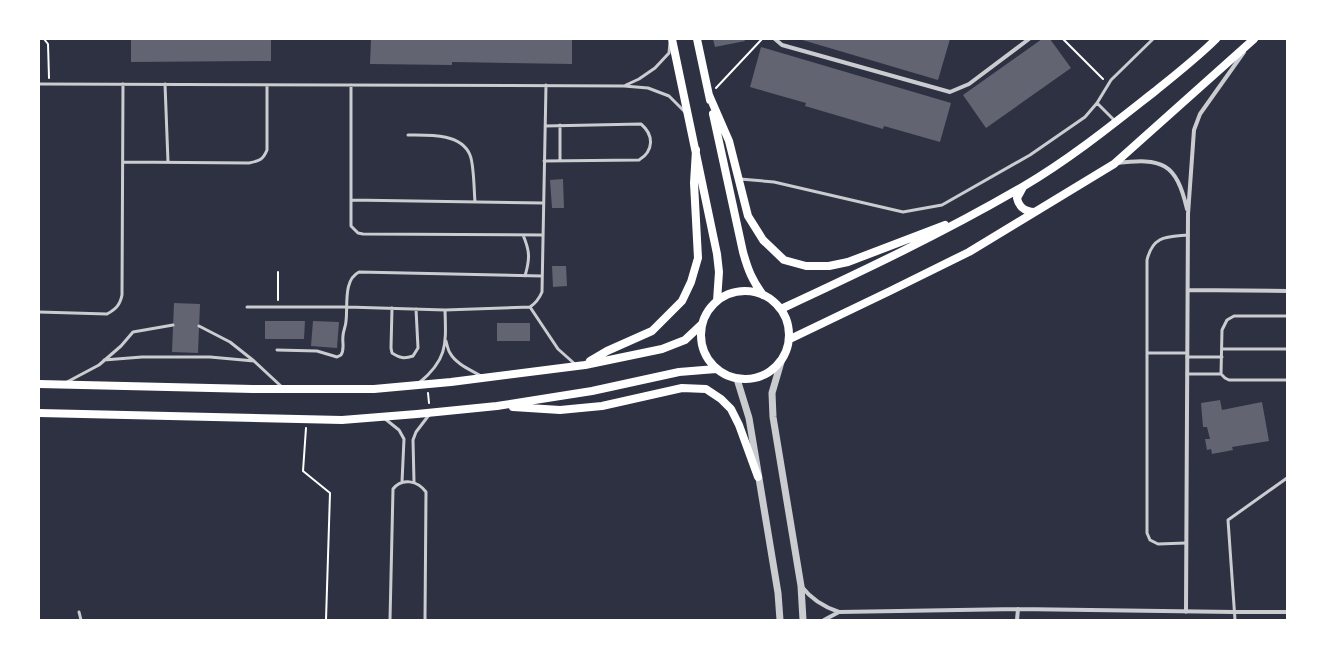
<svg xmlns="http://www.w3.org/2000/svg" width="1326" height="659" font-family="'Source Serif 4',serif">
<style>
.building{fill:#626471}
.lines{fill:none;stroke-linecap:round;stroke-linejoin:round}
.path{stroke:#fff;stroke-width:2}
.service{stroke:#caccd0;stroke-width:3}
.minor{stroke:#caccd0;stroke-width:4}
.tertiary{stroke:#caccd0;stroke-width:7}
.secondary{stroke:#fff;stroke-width:8}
</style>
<rect width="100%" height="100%" fill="#2d3142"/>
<path class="building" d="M131,39H271V61L131,62Z
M371,39H572V64L452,62V65L370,64Z
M713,39H744L745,41L715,47Z
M799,39H950L938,80Z
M1042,39H1050L1071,68L986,128L963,95Z
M761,47L951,103L940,142L884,126L883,129L805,106L806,103L750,87Z
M563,179L564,208H552L550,180Z
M552,266H566L567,286L553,287Z
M174,303L200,304L198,353L172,352Z
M265,321H305L304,339H265Z
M313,321L339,322L337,348L311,346Z
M497,323H530V341H497Z
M1220,400L1222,410L1262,402L1269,441L1232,447L1233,450L1212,454L1211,449L1207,450L1205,439H1210L1207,427H1203L1201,403Z"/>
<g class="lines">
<path class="path" d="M44,39L48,44L49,78
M1063,39L1103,79
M716,88L762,39
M278,300V272
M428,393L429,403
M306,428L303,471L330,493L326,620"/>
<path class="service" d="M39,84L624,86L648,88L669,96L685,112
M165,84L168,162
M351,85V226L358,233L363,234L543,235
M626,85L639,79L655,68L669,53L670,43
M1097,103L1116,122
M408,135C428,135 461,133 470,155C474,164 474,191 475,202
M544,161L639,160C654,151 654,135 641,124L545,126
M560,161V125
M123,162L249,163C259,161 263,160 267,150V85
M740,179L774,182L903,212L942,205L1030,155L1085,117L1097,103L1111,80L1153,39
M351,200L543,203
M523,235C530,251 530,259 525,276
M247,307H347L445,310L530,307C536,303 539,299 542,292L546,85
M530,307L558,349L576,365
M392,308L391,348L392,353C400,358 404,359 413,356L418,348L416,309
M39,312L107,314C116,309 120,305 122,295L123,84
M1287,316H1234L1227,320L1222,330L1221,374L1225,378L1229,380H1287
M199,326L230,342L254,361L283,388
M446,341C447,345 448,350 450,353C456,364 471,370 481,376
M1222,349H1287
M277,350L317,351L337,357L341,355C345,349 342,343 343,336C343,331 346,326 346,321C348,305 343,280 359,272L542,276
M1147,353H1187
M1187,357H1222
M104,360L142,357H210L254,361
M1187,374H1221
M67,382L99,365L121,346L133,332L173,325
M419,383C448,359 446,344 445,310
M384,418L399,430L404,439L402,482
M414,482L413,440L416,432L429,415
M1186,543L1158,544L1150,540L1147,533V260C1153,235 1167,237 1188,235
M79,612L81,620
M390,620L393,489C402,477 418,481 426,492L425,620
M1235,620L1228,520L1287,478"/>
<path class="minor" d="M775,39L782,45L950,92L969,84L1029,39
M1117,163C1162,158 1176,162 1187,209
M1188,290L1287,291
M802,587C812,600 824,607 839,612L1018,609L1234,612H1287
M1186,612L1188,214L1194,130L1200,114L1244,52
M824,620L839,612
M1017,620L1018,609"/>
<path class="tertiary" d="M781,362L772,393L773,417L801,586L803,620
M737,379L749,418L778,593L780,620"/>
<path class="secondary" d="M672,39L717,254L719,272L717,301
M697,39L710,100
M709,95L729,141L748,216L763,240L784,260L806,266H829L848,262L945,225
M713,114L743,252C748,270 752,280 763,295
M1023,187L1017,198C1019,208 1025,211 1034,212
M701 335a44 44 0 1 1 88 0a44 44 0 1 1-88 0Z
M781,309C863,271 945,232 1024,186C1070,159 1112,125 1154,92C1175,75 1197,58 1216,39
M790,339L890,291L969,252L1114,164L1254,39
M590,361L607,351L652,331L682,301L691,282L698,258L694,183L696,150
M39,384L253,389H374L451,382L585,365L662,349L685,340L702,324
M513,407L560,410L602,406L682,388L706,389L721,399L731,409L739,425L758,477
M39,413L342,420L417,414L497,406L592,391L679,372L716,369"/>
</g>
<rect width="1326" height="659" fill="none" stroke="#ffffff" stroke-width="80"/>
</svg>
